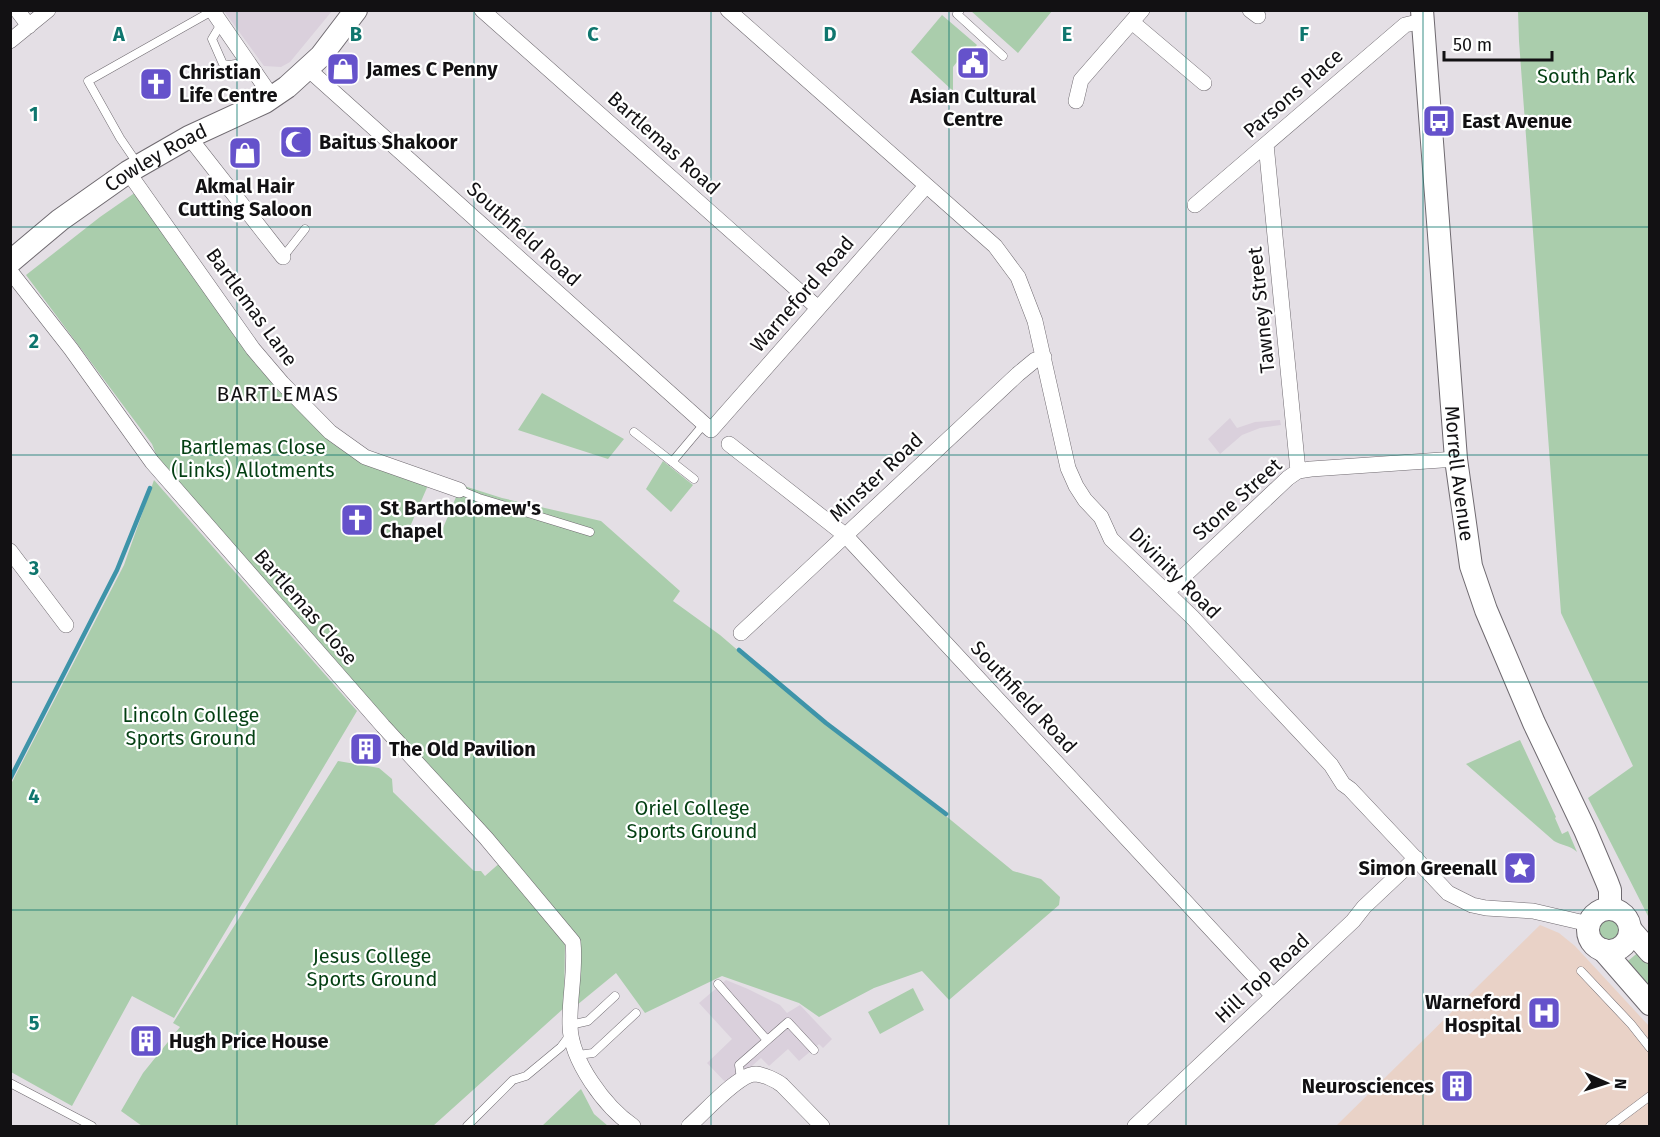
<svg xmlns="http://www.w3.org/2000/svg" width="1660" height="1137" font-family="'Fira Sans',sans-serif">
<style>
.built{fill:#dad0dc}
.medical{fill:#e9d2c7}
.green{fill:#aacdac}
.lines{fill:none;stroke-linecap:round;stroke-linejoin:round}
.stream{stroke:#3e94a9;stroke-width:4.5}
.lane-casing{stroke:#6f6a70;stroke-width:9}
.street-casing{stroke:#6f6a70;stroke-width:16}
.secondary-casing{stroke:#6f6a70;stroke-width:24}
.lane{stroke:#fff;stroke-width:8}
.street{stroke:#fff;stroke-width:15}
.secondary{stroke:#fff;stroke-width:22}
.grid{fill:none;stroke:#0f766e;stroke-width:1.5;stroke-opacity:0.55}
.labels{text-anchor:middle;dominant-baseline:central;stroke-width:4.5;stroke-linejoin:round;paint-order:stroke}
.poi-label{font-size:20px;font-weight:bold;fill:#121113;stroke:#fff;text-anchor:start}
.park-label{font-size:20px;fill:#033f12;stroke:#fff}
.street-label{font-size:20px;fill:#121113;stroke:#fff}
.neighbourhood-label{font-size:21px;letter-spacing:1.5px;fill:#121113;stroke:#fff}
.grid-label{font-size:20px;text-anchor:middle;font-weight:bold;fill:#0f766e;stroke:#fff;stroke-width:4.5;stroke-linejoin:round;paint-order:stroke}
</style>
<rect width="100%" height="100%" fill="#e4dfe5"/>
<path class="built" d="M224,11H332L290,62L281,67L264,66Z
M1230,418L1237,428L1255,422L1280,420L1281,425L1260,428L1242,435L1220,454L1208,439Z
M726,980L748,989L780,1005L787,1013L800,1005L832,1039L823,1048L819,1044L799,1061L788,1049L769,1066L761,1058L729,1086L707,1063L732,1039L699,1003Z"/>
<path class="medical" d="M1540,925L1559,933L1575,946L1649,1026V1126H1336Z"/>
<path class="green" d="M971,11H1052L1018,53Z
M1518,11H1649V918L1588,798L1633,766L1561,613L1519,41Z
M942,15L977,45L968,56L964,53L953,67V91L911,52Z
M136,192L333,439L429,483L409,529L438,540L461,485L502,498L601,521L680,591L673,601L720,635L803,706L924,798L1013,871L1041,879L1060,897L1059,905L949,1000L922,971L874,988L819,1017L799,1003L722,976L645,1013L616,973L577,1005L580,953L430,771L157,457L152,444L26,275L100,217Z
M542,393L624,439L608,459L518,430Z
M663,461L693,485L671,512L646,489Z
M154,480L357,711L174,1018L132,996L72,1106L11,1072V784L124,565Z
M1520,740L1556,817L1555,818L1562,834L1568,831L1577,852C1570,845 1562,846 1554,841L1466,764Z
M338,761L379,768L392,779L393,792L474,871H481L485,876L502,861L565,943L564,1008L433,1126H142L121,1111L143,1073L180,1027L173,1023Z
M1598 930a12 12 0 1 1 24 0a12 12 0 1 1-24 0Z
M1641,950L1649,961V996L1622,966Z
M913,988L924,1010L880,1034L868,1012Z
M581,1089L594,1114L608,1126H542Z"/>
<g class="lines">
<path class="stream" d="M739,650L826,723L946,814
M10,779L117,570L150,488"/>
<g class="lane-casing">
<path id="lane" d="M960,10L957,14L1003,56
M221,24L212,39L223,64L229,65L248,62
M137,163L120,138L88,81L212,11
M283,257L305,229
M634,432L694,479
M672,462L704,424
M459,490L479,498L590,532
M1581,971L1631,1024L1650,1048
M718,984L767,1040
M570,1025L588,1021L615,996
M578,1055L593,1053L636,1013
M741,1079L739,1065L788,1022L814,1050
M10,1083L92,1126
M467,1126L513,1080L526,1076L561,1047L570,1035
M1610,1126L1650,1096"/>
</g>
<g class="street-casing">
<path id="street" d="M17,10L29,26
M212,10L272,97
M482,10L818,308
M728,10L995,246L1018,277L1035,321L1068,468L1076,486L1085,500L1101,517L1111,539L1192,617L1331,765L1343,784L1350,789L1448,893L1472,905L1486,908L1533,911L1589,924
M1250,10L1258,16
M1132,22L1204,83
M10,41L48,10
M308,69L711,430L926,186
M1076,101L1081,80L1142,10
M189,137L283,257
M1266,144L1298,471
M128,172L253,349L282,383L330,432L365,457L459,490
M1195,205L1405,25L1422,21
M10,271L71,349L152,462L383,726L486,838L573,942C576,970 569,998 570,1026C571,1061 605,1107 633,1126
M729,444L845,535L1273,996
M10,551L66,625
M1167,592L1288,478L1298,471L1311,469L1456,459
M741,633L1018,374L1035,360L1044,357
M689,1126C703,1114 739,1073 756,1074C764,1075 776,1080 782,1085L822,1126
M1135,1126L1353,921L1364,907L1416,858"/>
</g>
<g class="secondary-casing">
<g id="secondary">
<path id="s1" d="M1422,10L1456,459L1471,566L1486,610L1534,723L1585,830L1607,882L1610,890V909"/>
<path id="s2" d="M10,262L60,220L128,172L189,137L265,102L287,87L321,56L356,10"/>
<circle cx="1609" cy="930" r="21"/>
<path d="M1630,929L1650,952"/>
<path d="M1603,950L1650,1004"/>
</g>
</g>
<use href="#lane" class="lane"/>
<use href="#street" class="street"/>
<use href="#secondary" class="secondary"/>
</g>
<path class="grid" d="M237,10V1126M474,10V1126M711,10V1126M949,10V1126M1186,10V1126M1423,10V1126M10,227H1650M10,455H1650M10,682H1650M10,910H1650"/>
<defs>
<g id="civic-square" transform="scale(1.725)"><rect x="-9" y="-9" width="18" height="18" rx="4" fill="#6552cb" stroke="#fff"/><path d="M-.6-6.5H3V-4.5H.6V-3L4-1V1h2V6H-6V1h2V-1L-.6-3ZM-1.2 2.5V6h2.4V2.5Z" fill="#fff"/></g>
<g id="shop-square" transform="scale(1.725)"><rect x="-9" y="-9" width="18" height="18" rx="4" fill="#6552cb" stroke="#fff"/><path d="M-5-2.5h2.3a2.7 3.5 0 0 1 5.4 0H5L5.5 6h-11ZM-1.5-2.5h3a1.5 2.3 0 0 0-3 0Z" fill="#fff"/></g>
<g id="church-square" transform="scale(1.725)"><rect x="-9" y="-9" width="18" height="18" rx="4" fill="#6552cb" stroke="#fff"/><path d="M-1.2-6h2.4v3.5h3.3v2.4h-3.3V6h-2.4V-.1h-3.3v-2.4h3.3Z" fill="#fff"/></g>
<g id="bus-square" transform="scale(1.725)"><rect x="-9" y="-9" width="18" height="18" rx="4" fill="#6552cb" stroke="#fff"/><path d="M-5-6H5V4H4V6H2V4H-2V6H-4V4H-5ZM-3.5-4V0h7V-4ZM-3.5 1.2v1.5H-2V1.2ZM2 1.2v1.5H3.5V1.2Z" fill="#fff"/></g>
<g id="mosque-square" transform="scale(1.725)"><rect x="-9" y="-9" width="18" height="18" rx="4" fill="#6552cb" stroke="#fff"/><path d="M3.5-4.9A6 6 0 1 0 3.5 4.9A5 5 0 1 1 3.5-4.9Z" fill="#fff"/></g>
<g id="building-square" transform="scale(1.725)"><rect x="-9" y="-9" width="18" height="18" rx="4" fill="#6552cb" stroke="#fff"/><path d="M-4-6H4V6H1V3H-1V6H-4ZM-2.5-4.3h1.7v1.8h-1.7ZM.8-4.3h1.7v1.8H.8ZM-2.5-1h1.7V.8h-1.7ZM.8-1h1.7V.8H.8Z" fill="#fff"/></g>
<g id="sight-square" transform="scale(1.725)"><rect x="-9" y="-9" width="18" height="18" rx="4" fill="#6552cb" stroke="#fff"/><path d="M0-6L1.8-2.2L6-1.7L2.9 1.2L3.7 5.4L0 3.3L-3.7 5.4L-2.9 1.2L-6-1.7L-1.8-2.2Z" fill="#fff"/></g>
<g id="hospital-square" transform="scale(1.725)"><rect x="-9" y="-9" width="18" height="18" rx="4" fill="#6552cb" stroke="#fff"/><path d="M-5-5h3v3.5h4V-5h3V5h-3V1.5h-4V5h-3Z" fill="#fff"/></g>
</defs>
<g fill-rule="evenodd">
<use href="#civic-square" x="973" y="63"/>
<use href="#shop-square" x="343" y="69"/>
<use href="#church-square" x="156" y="84"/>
<use href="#bus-square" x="1439" y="121"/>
<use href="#mosque-square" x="296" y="142"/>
<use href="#shop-square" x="245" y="153"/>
<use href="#church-square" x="357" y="520"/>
<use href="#building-square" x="366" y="749"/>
<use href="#sight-square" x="1520" y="868"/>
<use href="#hospital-square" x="1544" y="1013"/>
<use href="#building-square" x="146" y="1041"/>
<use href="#building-square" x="1457" y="1086"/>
</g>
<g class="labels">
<g class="poi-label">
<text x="366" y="69">James C Penny</text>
<text x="179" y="72">Christian<tspan x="179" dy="23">Life Centre</tspan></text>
<text x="973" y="96" text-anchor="middle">Asian Cultural<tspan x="973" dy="23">Centre</tspan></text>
<text x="1462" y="121">East Avenue</text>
<text x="319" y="142">Baitus Shakoor</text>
<text x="245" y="186" text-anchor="middle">Akmal Hair<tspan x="245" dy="23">Cutting Saloon</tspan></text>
<text x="380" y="508">St Bartholomew's<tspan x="380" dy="23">Chapel</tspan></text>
<text x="389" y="749">The Old Pavilion</text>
<text x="1497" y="868" text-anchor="end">Simon Greenall</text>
<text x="1521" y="1002" text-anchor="end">Warneford<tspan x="1521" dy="23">Hospital</tspan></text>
<text x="169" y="1041">Hugh Price House</text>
<text x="1434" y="1086" text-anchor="end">Neurosciences</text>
</g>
<g class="park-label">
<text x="1586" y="76">South Park</text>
<text x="253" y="447">Bartlemas Close<tspan x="253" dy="23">(Links) Allotments</tspan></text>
<text x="191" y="715">Lincoln College<tspan x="191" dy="23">Sports Ground</tspan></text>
<text x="692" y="808">Oriel College<tspan x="692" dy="23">Sports Ground</tspan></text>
<text x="372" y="956">Jesus College<tspan x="372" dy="23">Sports Ground</tspan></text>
</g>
<g class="street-label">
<text transform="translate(1293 93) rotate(-41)">Parsons Place</text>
<text transform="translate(664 143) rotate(42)">Bartlemas Road</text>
<text stroke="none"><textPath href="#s2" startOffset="180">Cowley Road</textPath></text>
<text transform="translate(524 234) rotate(42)">Southfield Road</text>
<text transform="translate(802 294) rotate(-49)">Warneford Road</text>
<text transform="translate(252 307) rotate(54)">Bartlemas Lane</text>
<text transform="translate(1261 310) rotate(-96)">Tawney Street</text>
<text stroke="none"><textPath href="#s1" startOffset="465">Morrell Avenue</textPath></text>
<text transform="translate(876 477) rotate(-43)">Minster Road</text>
<text transform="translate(1237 499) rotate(-42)">Stone Street</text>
<text transform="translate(1175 573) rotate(45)">Divinity Road</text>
<text transform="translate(306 607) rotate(49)">Bartlemas Close</text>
<text transform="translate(1024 697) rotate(47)">Southfield Road</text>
<text transform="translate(1262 978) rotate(-43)">Hill Top Road</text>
</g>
<g class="neighbourhood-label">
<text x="278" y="394">BARTLEMAS</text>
</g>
</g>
<g class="grid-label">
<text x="119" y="41">A</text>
<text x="356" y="41">B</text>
<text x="593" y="41">C</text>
<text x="830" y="41">D</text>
<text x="1067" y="41">E</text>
<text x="1304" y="41">F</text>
<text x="34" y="121">1</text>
<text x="34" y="348">2</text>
<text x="34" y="575">3</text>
<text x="34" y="803">4</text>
<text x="34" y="1030">5</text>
</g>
<rect width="1660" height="1137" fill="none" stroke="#121113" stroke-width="24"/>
<g transform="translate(1606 1083) rotate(93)" stroke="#ffffff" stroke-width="4.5" paint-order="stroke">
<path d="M0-4.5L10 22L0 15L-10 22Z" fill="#121113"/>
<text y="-9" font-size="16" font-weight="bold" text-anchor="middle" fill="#121113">N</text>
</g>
<path d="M1444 51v9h108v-9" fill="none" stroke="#121113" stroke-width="3"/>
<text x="1453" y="51" font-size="18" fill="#121113" stroke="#ffffff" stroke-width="4.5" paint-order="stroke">50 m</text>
</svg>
